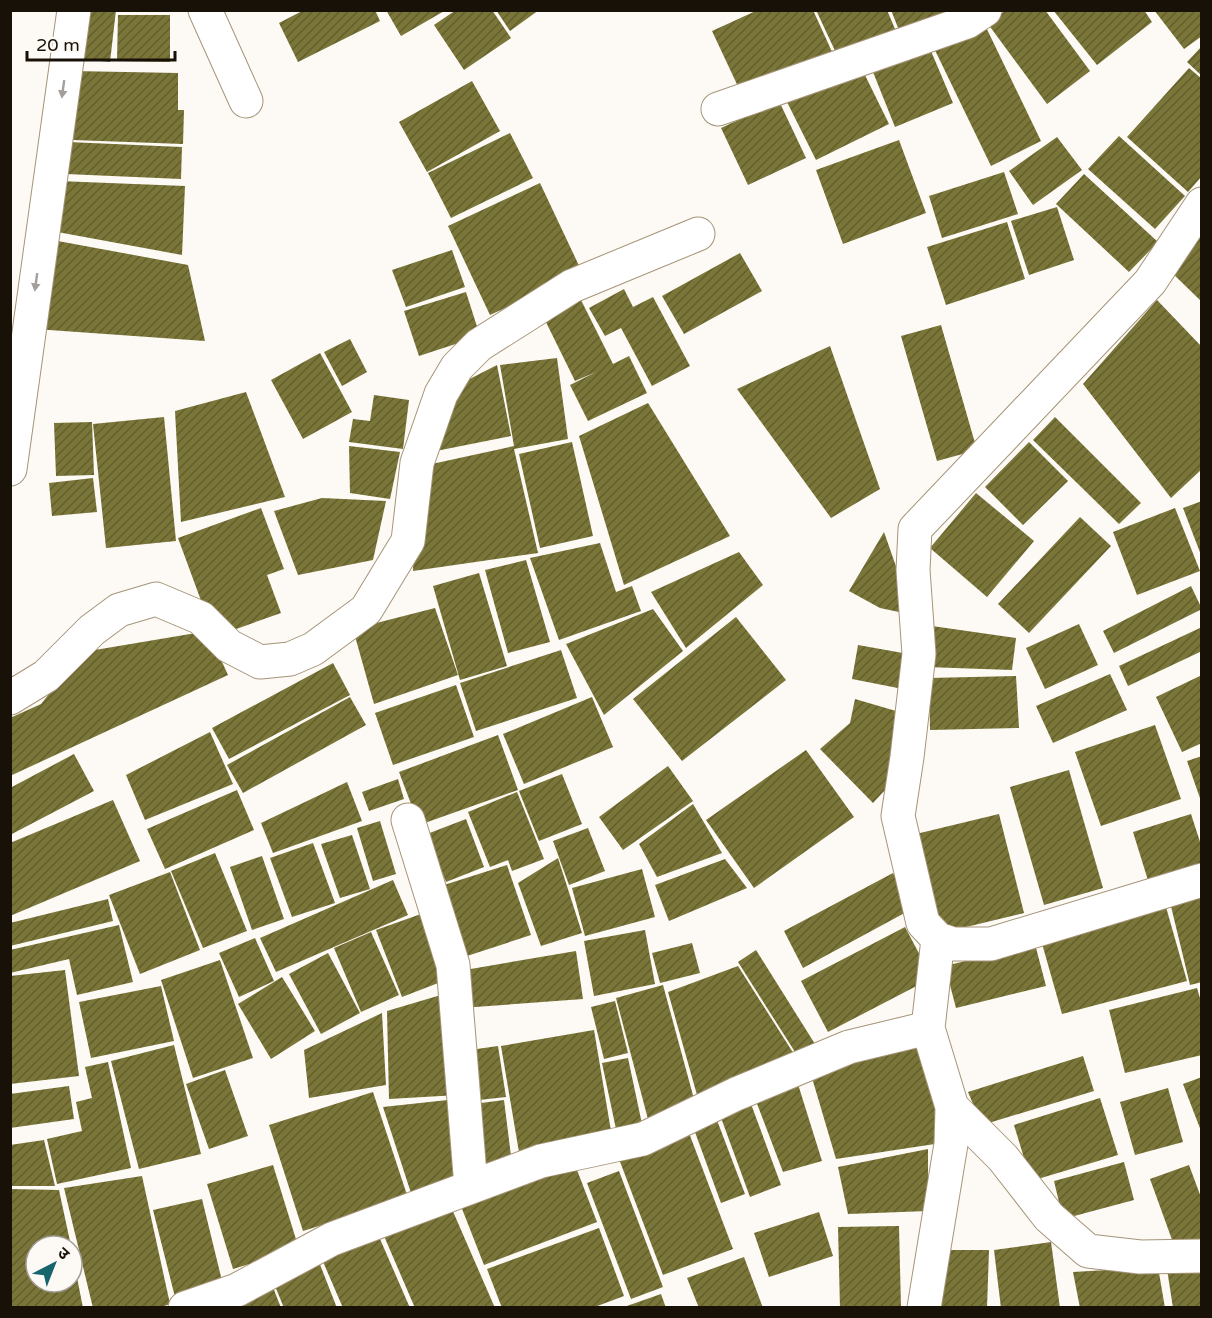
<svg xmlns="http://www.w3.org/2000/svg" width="1212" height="1318" font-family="'Varela Round','Noto Sans Devanagari',sans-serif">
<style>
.building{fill:url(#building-hatch)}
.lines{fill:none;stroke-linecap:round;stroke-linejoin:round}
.minor-casing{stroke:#a59479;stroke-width:35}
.major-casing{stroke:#a59479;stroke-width:35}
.minor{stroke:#fff;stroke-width:33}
.major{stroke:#fff;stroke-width:33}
.oneway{fill:#a3a09c}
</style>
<defs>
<pattern id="building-hatch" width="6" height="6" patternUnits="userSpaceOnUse" patternTransform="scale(1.5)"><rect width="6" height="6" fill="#7a7538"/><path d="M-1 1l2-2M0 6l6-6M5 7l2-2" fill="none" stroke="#635f2d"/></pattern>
</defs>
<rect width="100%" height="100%" fill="#fdf9f4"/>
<path class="building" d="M79,10H116L110,62L74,58Z
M304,10H375L380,21L298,62L279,23Z
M386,10H446L401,36Z
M456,10H492L511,38L464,70L434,25Z
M496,10H539L510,31Z
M758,10H813L833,54L742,95L712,31Z
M816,10H887L895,29L837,55Z
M891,10H969L904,43Z
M1006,10H1045L1090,71L1047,104L988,24Z
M1053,10H1144L1152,22L1097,65Z
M1154,10H1202V36L1184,49Z
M118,15H170V62L117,61Z
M982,19L1041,141L991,166L932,44Z
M928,44L953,103L895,127L871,67Z
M1202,46V76L1187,62Z
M860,65L889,124L816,160L786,100Z
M1189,68L1202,79V176L1188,192L1127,137Z
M72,71L178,73V110H184L183,144L73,140Z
M472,81L500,131L427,172L399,122Z
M779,101L806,158L748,185L721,128Z
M510,133L533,178L451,218L428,173Z
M1119,136L1185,196L1155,229L1088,169Z
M1057,137L1082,170L1033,205L1009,171Z
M899,140L926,213L843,244L816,170Z
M68,142L182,147L181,179L66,174Z
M1004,172L1018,214L942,238L929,196Z
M1084,174L1158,242L1129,272L1056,204Z
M58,181L185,186L182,255L52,231Z
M540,183L582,272L490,315L448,226Z
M1057,207L1074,260L1029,275L1011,221Z
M1007,222L1025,279L946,305L927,247Z
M1202,232V302L1167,268Z
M47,239L188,265L205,341L35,329Z
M452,250L465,287L406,307L392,270Z
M740,253L762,291L684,334L662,296Z
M624,289L633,307L653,297L690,366L652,386L621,328L605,336L589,308Z
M576,290L613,364L629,356L647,393L588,421L570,385L596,372L575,381L539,308Z
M466,292L480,336L419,356L404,311Z
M1157,300L1202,347V469L1171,498L1083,384Z
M941,325L977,450L937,461L901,336Z
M350,339L367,372L342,386L324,352Z
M830,346L880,489L831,518L737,389Z
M320,353L352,412L303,439L271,380Z
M557,358L568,439L514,449L538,553L413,571L418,467L514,446L500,365Z
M497,365L511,436L426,453L450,389Z
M246,392L285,497L181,522L175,411Z
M374,395L409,400L403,449L349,442L353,419L370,421Z
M648,403L730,536L624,585L579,436Z
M164,417L176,541L106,548L93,424Z
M1055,417L1141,503L1119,524L1033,440Z
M92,422L94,475L56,476L54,423Z
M572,442L593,536L540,548L519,454Z
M1029,442L1068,481L1023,525L985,487Z
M349,446L400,452L390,499L350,493Z
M93,478L97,512L52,516L49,483Z
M976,493L1034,541L987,597L930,548Z
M322,498L386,501L373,560L298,575L274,511Z
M1202,501V555H1201L1183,508Z
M261,508L284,569L267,575L281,613L222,634L203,606L178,538Z
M1175,508L1200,571L1137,595L1113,532Z
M1080,517L1111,546L1029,633L998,604Z
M884,532L913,615L880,608L849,591Z
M600,543L616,592L632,586L641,611L559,640L530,558Z
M739,552L763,585L686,648L651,592Z
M526,560L550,642L508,653L485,570Z
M479,573L507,666L460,680L433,586Z
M1191,586L1202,609L1114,653L1103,631Z
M435,608L458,675L374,704L353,629Z
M653,609L683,651L604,715L566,644Z
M736,617L786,680L682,761L633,699Z
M1079,624L1098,665L1045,689L1026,648Z
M932,626L1016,638L1012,670L926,667Z
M1202,627V651L1128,686L1119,666Z
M208,631L228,675L10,776V718L41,704L83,652Z
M858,645L914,655L908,690L852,679Z
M561,650L577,698L476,731L460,683Z
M333,663L350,695L229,759L212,728Z
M1110,674L1127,710L1053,743L1036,706Z
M1202,675V743L1182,752L1156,697Z
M1016,676L1019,728L930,730L929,678Z
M456,685L474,737L393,765L375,713Z
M350,697L366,725L243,793L227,765Z
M592,697L613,747L524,784L503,734Z
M855,699L896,711L897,777L873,803L820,749L850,723Z
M1155,725L1181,799L1101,826L1075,752Z
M210,732L233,784L145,820L126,775Z
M498,735L518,790L419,825L399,772Z
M806,750L854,817L754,888L706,820Z
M74,754L94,791L10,835V788Z
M1202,756V801H1201L1187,761Z
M668,766L693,801L623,850L599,817Z
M1069,770L1103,888L1044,905L1010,787Z
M562,774L582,824L539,841L519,791Z
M398,779L404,799L369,811L362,792Z
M347,782L362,821L273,853L261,823Z
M237,790L254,830L165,869L147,829Z
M517,792L544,859L512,871L508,860L490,867L468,812Z
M113,800L140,861L10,916V843Z
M693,804L722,853L657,877L639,844Z
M999,814L1024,913L941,933L916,834Z
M1191,814L1202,848V875L1151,890L1133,832Z
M466,819L484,867L446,882L427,834Z
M380,821L396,874L373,881L357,828Z
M588,828L605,871L569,885L553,841Z
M352,835L370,889L340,898L321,844Z
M313,843L335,903L292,917L270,858Z
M215,853L247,931L203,948L171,871Z
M262,856L284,919L252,930L230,867Z
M558,858L582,933L541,946L518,883Z
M725,859L747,888L669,921L655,885Z
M507,865L531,935L467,956L444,885Z
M642,869L655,917L585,936L572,888Z
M170,872L200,950L140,974L109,895Z
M893,873L912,909L803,968L784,931Z
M393,880L408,915L276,972L260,938Z
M1202,891V982L1190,985L1169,898Z
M108,899L113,921L10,946V923Z
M1166,907L1187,981L1062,1014L1041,940Z
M421,914L446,980L402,997L376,930Z
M119,925L133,982L77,995L69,959L10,973V950Z
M905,927L932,978L828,1032L801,981Z
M645,930L655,984L594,996L584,941Z
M371,932L399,995L361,1012L334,948Z
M255,938L274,981L239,997L219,953Z
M692,943L700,973L660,983L652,953Z
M1035,944L1046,986L956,1008L945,966Z
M756,950L820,1052L802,1063L738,962Z
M576,951L583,999L461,1008L459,971Z
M328,953L360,1013L321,1034L289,974Z
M220,960L253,1058L193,1078L161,980Z
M738,966L799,1062L699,1102L668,992Z
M65,970L79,1076L10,1084V976Z
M282,977L315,1031L271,1059L238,1004Z
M663,985L697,1110L649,1123L616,998Z
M161,986L174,1041L91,1058L79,1002Z
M1197,988L1202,1005V1055L1125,1073L1109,1010Z
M451,992L458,1095L389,1099L387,1011Z
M615,1001L628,1053L604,1059L591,1007Z
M382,1013L386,1085L309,1098L304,1050Z
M594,1030L613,1143L520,1158L501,1046Z
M919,1041L948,1142L836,1159L810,1071Z
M174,1045L201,1154L139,1169L111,1061Z
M498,1046L506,1097L470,1101L463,1051Z
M1083,1056L1094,1091L982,1125L968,1092Z
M628,1058L642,1124L616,1129L602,1063Z
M108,1062L131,1168L57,1184L47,1139L82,1131L76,1102L92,1098L85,1067Z
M225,1070L248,1136L209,1149L186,1084Z
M1202,1077V1131H1201L1183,1084Z
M797,1081L822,1161L783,1172L756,1101Z
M69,1086L74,1119L10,1128V1094Z
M1168,1088L1183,1142L1135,1155L1120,1102Z
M373,1092L408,1198L303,1231L269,1125Z
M1100,1098L1118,1155L1031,1181L1014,1125Z
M457,1099L464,1177L411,1193L383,1107Z
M504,1100L512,1164L475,1169L466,1105Z
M751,1104L781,1185L750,1197L720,1115Z
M715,1115L745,1194L721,1203L692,1124Z
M689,1133L733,1249L663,1275L619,1159Z
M44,1140L55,1186H10V1145Z
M928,1149V1211L848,1214L838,1167Z
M572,1157L597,1222L484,1265L459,1201Z
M1124,1162L1134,1200L1063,1219L1054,1181Z
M273,1165L299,1249L233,1269L207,1184Z
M1189,1165L1202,1200V1238L1175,1248L1150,1179Z
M619,1171L663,1287L631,1299L587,1183Z
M142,1176L170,1304L159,1308H93L64,1188Z
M10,1189L59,1190L71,1246H36V1282H72L73,1257L83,1308H10Z
M202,1199L224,1289L176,1301L153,1210Z
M448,1200L495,1308H415L381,1229Z
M819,1212L833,1256L769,1277L754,1233Z
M899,1226L901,1308H840L838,1227Z
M599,1228L624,1296L592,1308H502L487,1269Z
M377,1232L410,1308H343L321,1257Z
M1051,1242L1060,1308H1001L994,1250Z
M939,1250H989L987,1308H935Z
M744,1257L763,1308H699L687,1278Z
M319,1262L337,1308H284L273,1281Z
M1158,1267L1165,1308H1080L1073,1272Z
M1167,1269H1202V1308H1173Z
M271,1282L281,1308H226Z
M661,1294L666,1308H624V1307Z"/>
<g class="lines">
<g class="minor-casing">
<path id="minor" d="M205,10L246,101
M718,109L967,22L985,10
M1202,204L1150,282L915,529L913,570L919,654L907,757L898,816L923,923L938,939L953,944H991L1202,880
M10,698L46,676L92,630L119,610L156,599L201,618L229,646L260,662L290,659L313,649L366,610L408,541L417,463L441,394L457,367L479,345L572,286L698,234
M408,820L453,965L471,1187
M952,1107L1003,1158L1049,1217L1088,1251L1140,1257L1202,1256
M185,1308L237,1290L332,1239L541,1161L643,1139L736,1094L849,1047L928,1028
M924,1308L951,1144L952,1107L928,1028L938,939"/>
</g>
<g class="major-casing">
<path id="major" d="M10,469L74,10"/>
</g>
<use href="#minor" class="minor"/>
<use href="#major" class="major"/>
</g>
<defs><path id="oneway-solid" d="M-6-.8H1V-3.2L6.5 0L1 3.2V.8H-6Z" transform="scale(1.5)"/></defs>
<g class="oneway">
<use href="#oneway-solid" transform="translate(63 89) rotate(98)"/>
<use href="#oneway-solid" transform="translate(36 282) rotate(98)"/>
</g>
<rect width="1212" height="1318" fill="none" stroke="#181107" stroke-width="24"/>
<g transform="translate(54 1264) rotate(42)"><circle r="28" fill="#fdf9f4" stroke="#a19c95" stroke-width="1.5"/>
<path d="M0-4.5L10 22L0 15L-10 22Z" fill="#16646c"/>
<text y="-9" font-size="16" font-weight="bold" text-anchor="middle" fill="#181107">उ</text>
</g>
<path d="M27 51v9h148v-9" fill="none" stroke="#181107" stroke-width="3"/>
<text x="36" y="51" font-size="18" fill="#181107" stroke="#fdf9f4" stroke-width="4.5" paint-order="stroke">20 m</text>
</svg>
